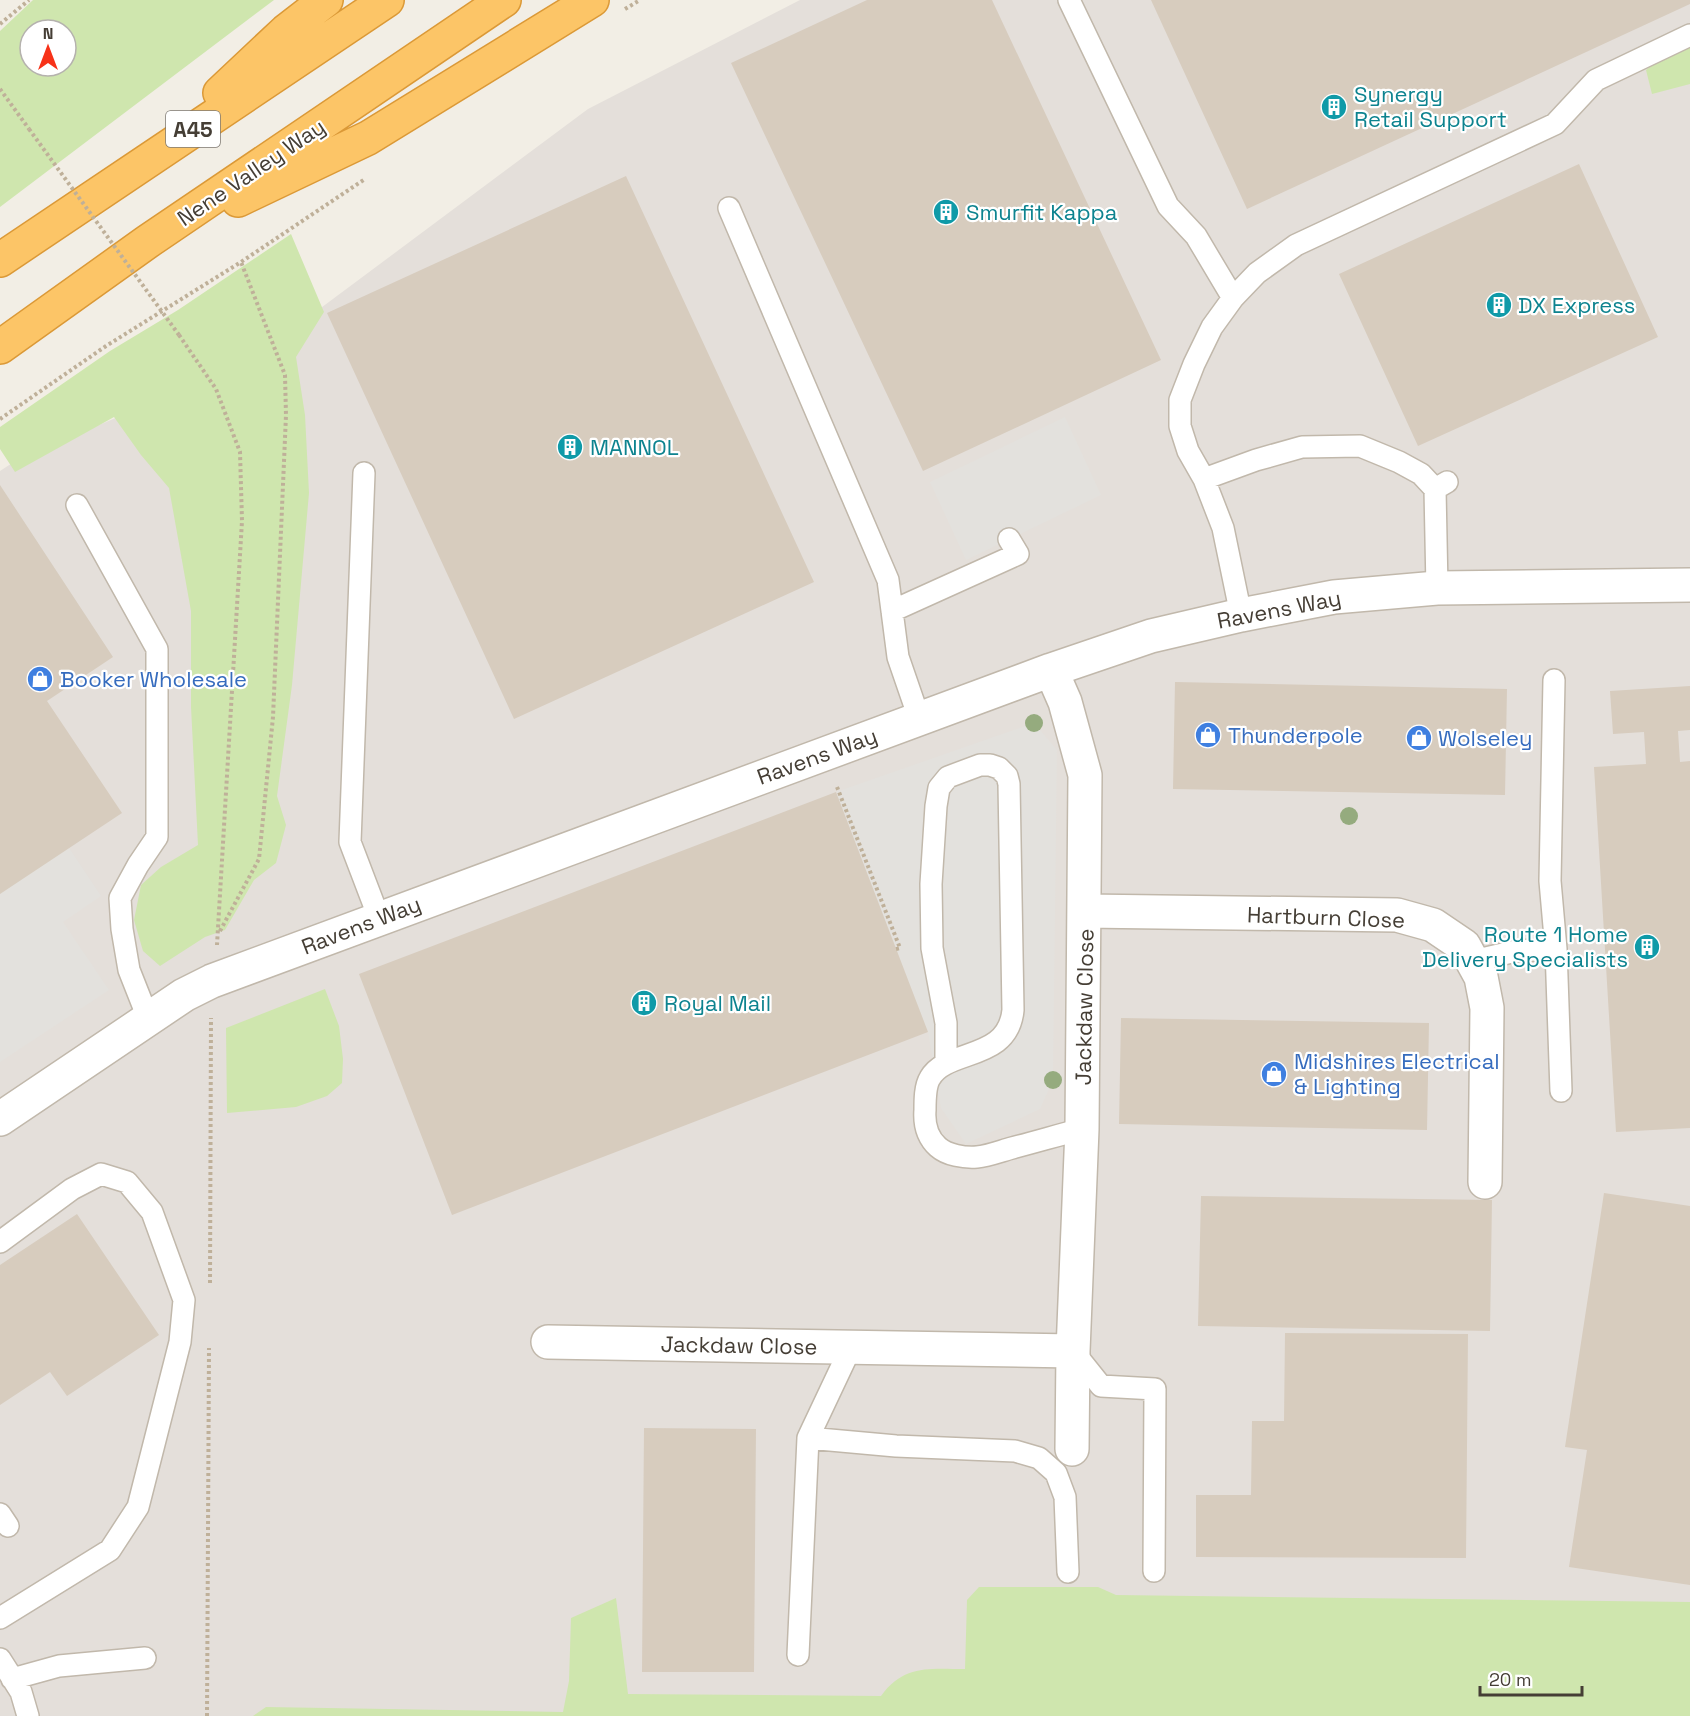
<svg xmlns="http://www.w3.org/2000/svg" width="1690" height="1716" font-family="'Space Grotesk',sans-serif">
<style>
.industrial{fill:#e4dfda}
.green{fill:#cfe6ae;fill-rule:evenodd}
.parking{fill:#e3e1dd}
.building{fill:#d7ccbe}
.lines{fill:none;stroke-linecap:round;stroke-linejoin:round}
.lane-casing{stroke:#c1b8ab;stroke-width:24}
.street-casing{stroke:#c1b8ab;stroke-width:36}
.highway-casing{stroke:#db9937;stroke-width:36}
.path{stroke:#bfb099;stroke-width:4;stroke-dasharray:3 3;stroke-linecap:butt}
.lane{stroke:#fff;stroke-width:21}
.street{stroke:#fff;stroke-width:33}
.highway{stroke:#fcc567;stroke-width:33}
.path-bridge{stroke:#bfb099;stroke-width:4;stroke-dasharray:3 3;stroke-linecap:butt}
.tree{fill:#95ab7e}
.labels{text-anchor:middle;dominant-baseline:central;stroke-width:4.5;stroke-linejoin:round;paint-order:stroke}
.shield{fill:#fff;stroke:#7d7872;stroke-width:1.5}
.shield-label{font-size:21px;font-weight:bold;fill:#453e35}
.culture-label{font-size:22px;fill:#0d838f;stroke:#fff;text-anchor:start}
.street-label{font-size:22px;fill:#453e35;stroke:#fff}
.shop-label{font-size:22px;fill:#366cbe;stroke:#fff;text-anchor:start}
</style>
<rect width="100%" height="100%" fill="#f2eee5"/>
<path class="industrial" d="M800,0H1690V1632L1009,1716H0V471L20,458L247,363L588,109Z"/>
<path class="green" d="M33,0H274L0,207V31ZM30,30H66V66H30Z
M1690,42V84L1652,94L1646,70L1666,53Z
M291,234L324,312L296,357L305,415L309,493L292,685L277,796L286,825L276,863L254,880L225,930L205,937L160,966L143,951L134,920L141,885L161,867L198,845L191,707V611L169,488L141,455L114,417L15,472L0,449V427L110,351L178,310Z
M325,989L339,1026L343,1059L342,1083L327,1096L296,1107L227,1113L226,1028Z
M979,1587H1098L1116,1595L1690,1602V1716H253L266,1707L563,1712L569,1681L571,1618L616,1598L628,1694L881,1696C904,1664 930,1669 965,1669L967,1600Z"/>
<path class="parking" d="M1065,417L1101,495L966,560L930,482Z
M1034,723L1057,750L1053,1080L1040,1109L966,1144L941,1108L928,1032L836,792Z
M69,848L101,896L63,922L109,990L0,1062V894Z"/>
<path class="building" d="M867,0H992L1161,360L923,471L731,63Z
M1151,0H1690V4L1247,209Z
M1579,164L1658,337L1418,446L1339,274Z
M626,176L814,582L514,719L327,313Z
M0,485L113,657L47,701L122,813L0,894Z
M1175,682L1507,689L1505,795L1173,789Z
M1690,686V730L1678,731L1680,762L1690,761V1128L1616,1132L1594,767L1646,764L1644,732L1613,734L1610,691Z
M836,792L928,1032L452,1215L359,974Z
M1121,1018L1429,1023L1427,1130L1119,1124Z
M1604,1193L1690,1206V1585L1569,1567L1587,1450L1565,1447Z
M1201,1196L1492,1200L1490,1331L1198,1326Z
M77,1214L159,1335L67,1396L50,1372L0,1405V1265Z
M1285,1333L1468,1334L1466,1558L1196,1557V1495H1251L1252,1421H1284Z
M644,1428L756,1429L754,1672H642Z"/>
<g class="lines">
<g class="lane-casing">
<path id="lane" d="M1069,0L1168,206L1196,236L1233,298
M729,208L888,580L898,657L919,718
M364,473L350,842L379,918
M1204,479L1256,460L1302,447L1360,446L1399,462L1421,474L1435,489L1447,482
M1435,489L1437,588
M77,505L157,649V837L138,865L120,898L122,929L129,970L148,1018
M892,611L1018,554L1009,539
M1241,615L1223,528L1204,479L1188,451L1180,426V400L1194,364L1212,327L1233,298L1257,273L1296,245L1555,124L1596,80L1690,35
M1556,949L1561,1091
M1473,961L1516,951L1556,949L1550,881L1554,680
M946,1063V1023L932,948L931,884L936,806L939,788L948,777L980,765H990L999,768L1007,776L1009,784L1013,1010C1008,1062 947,1048 930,1078C925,1086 925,1100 925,1110C924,1123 927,1137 938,1147C947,1155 964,1158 977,1157C988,1156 1001,1151 1012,1148C1035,1142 1059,1135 1082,1129
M0,1242L72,1189L101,1174L127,1182L152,1212L184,1300L180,1342L138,1507L110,1550L0,1618
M1073,1351L1101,1386L1155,1389L1154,1571
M808,1438L896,1446L1015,1451L1039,1458L1056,1473L1065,1497L1068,1572
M0,1514L8,1526
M798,1655L808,1438L851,1347
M0,1659L21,1692L28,1716
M12,1679L59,1666L145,1658"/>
</g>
<g class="street-casing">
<path id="street" d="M1051,670L1065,702L1085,775L1082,1129L1073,1351L1072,1449
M1085,911L1397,915L1433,925L1464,946L1481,977L1487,1008L1485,1182
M0,1119L184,995L212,981L1051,670L1151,636L1241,615L1334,597L1437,588L1690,585
M548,1342L1073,1351"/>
</g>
<g class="highway-casing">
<path id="highway" d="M220,93L286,31L326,0
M238,200L368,138L592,0
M0,260L387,0
M0,347L147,242L504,0"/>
</g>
<path class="path" d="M625,9L640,0
M0,24L29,0
M0,89L29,129
M179,335L216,389L240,452L242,521L217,945
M0,419L106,346L241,262L365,179
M837,787L900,948L896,949
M220,931L259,859L273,717L286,415L285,375L241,262
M210,1283L211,1018
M207,1716L209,1348"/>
<use href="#lane" class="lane"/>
<use href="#street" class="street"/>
<use href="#highway" class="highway"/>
<path class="path-bridge" d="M29,129L179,335"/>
</g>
<g class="tree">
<circle cx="1034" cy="723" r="9"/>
<circle cx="1349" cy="816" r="9"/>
<circle cx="1053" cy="1080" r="9"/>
</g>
<defs>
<g id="building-disc" transform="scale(1.35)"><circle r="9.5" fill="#0f9aa8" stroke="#fff"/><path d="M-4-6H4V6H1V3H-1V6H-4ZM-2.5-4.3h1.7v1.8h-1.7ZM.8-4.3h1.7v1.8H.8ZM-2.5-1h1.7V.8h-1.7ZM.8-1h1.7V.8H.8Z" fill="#fff"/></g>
<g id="shop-disc" transform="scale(1.35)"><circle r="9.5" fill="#3f7fe0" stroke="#fff"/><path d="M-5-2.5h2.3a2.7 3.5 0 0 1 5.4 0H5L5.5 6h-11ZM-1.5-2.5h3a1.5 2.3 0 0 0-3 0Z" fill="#fff"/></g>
</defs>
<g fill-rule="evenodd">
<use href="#building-disc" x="1334" y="107"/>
<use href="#building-disc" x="946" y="212"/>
<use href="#building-disc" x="1499" y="305"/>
<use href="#building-disc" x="570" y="447"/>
<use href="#shop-disc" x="40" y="679"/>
<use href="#shop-disc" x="1208" y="735"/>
<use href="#shop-disc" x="1419" y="738"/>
<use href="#building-disc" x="1647" y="947"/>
<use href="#building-disc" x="644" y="1003"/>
<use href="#shop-disc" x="1274" y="1074"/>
</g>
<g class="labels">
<rect class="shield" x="166" y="111" width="54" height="36" rx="4.5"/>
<g class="shield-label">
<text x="193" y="129">A45</text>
</g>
<g class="culture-label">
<text x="1354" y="94">Synergy<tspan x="1354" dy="25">Retail Support</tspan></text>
<text x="966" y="212">Smurfit Kappa</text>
<text x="1518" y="305">DX Express</text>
<text x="590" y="447">MANNOL</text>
<text x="1628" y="934" text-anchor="end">Route 1 Home<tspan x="1628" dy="25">Delivery Specialists</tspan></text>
<text x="664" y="1003">Royal Mail</text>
</g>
<g class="street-label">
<text transform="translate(251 172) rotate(-34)">Nene Valley Way</text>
<text transform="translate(1279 609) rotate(-11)">Ravens Way</text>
<text transform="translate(817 756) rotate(-20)">Ravens Way</text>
<text transform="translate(1326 917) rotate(2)">Hartburn Close</text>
<text transform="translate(361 925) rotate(-21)">Ravens Way</text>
<text transform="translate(1084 1007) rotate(-89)">Jackdaw Close</text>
<text transform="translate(739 1345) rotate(1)">Jackdaw Close</text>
</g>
<g class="shop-label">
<text x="60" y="679">Booker Wholesale</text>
<text x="1228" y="735">Thunderpole</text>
<text x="1438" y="738">Wolseley</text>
<text x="1294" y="1061">Midshires Electrical<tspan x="1294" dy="25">&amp; Lighting</tspan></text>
</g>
</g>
<g transform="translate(48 48)"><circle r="28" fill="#ffffff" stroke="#b5b2ae" stroke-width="1.5"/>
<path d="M0-4.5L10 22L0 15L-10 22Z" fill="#f73218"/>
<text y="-9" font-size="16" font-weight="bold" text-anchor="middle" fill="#453e35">N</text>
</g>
<path d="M1480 1686v9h102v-9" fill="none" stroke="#453e35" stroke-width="3"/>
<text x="1489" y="1686" font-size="18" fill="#453e35" stroke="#ffffff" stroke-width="4.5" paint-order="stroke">20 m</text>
</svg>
